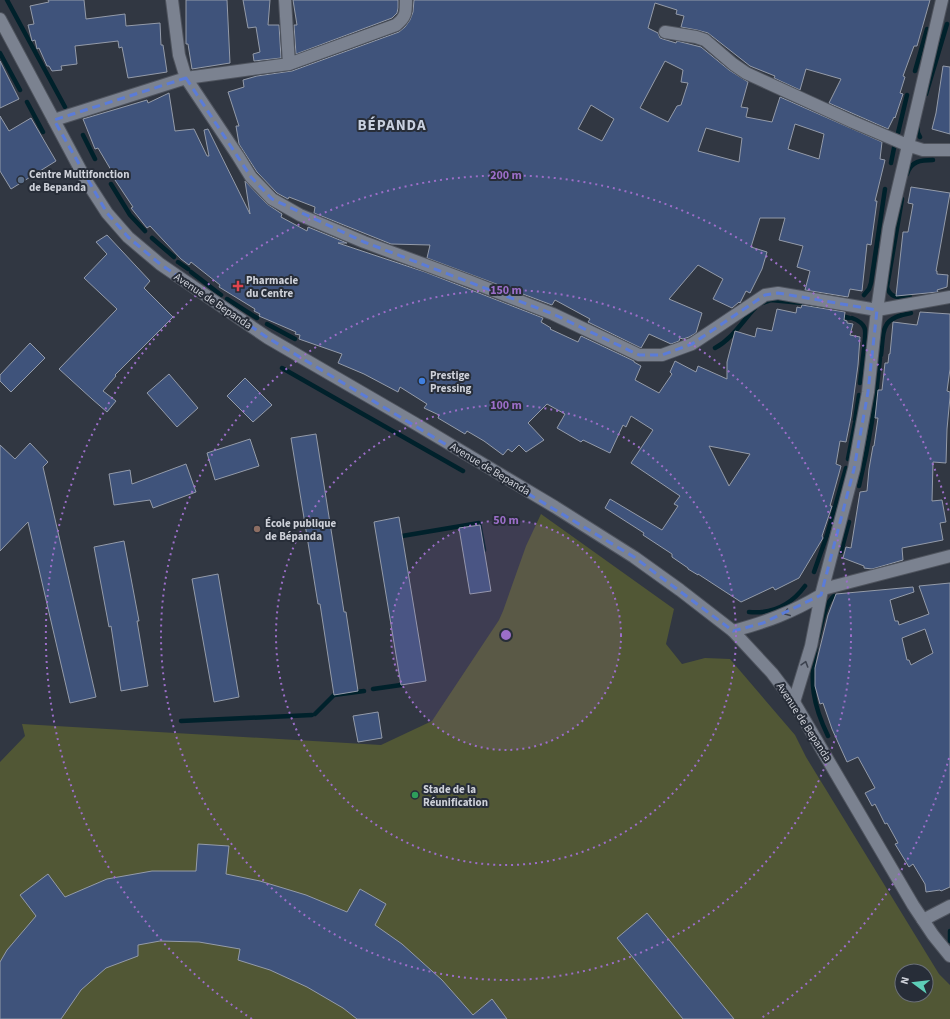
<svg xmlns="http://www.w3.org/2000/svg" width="950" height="1019" font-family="'Source Sans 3',sans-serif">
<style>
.green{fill:#515735;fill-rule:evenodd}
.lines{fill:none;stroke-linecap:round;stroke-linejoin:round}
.stream{stroke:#00212b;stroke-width:4.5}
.building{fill:#3f537b;stroke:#949ba9;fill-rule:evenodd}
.street-casing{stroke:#4f545e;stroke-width:14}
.secondary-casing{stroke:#4f545e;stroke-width:14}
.street{stroke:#7b8290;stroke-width:12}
.secondary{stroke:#7b8290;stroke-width:12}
.oneway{stroke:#3c424e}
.marked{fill:none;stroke:#5b7cd8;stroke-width:3;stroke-dasharray:8 5;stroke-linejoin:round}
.ring{fill:none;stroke:#9c6ec9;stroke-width:2;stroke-dasharray:2 4}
.service-dot{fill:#5c6f8a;stroke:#272d38;stroke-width:1.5}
.health-dot{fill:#e0444e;stroke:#272d38;stroke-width:1.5}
.shop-dot{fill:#3f7fe0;stroke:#272d38;stroke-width:1.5}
.education-dot{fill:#8d6e63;stroke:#272d38;stroke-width:1.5}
.leisure-dot{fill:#2e9e5b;stroke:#272d38;stroke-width:1.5}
.labels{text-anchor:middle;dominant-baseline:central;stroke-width:4;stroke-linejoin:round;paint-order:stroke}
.poi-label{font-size:11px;font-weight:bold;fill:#ced1d9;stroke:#272d38;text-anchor:start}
.street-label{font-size:11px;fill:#ced1d9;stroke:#272d38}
.district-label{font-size:15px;font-weight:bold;letter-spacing:1px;fill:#c8d0df;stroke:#272d38}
.centre{fill:#9c6ec9;stroke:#272d38;stroke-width:2}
.ring-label{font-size:12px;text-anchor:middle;font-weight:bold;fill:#9c6ec9;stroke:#272d38;stroke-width:4;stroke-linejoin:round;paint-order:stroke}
</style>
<rect width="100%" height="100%" fill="#313742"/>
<path class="green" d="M541,514L674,609L666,644L682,664L705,658L730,659L795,735L806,757L939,974L950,985V1019H0V762L25,736L22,724L381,745L432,721L499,620L503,611L526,546ZM902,971H926V995H902Z"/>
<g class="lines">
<path class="stream" d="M7,0L65,107
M0,53L20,90
M915,71L927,29
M926,94L947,24
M27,102L43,132
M917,126L918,133L920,137
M898,133L907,95
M83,135L95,159
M891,163L895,143L893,142
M907,174C911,161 921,160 933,160
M111,184L130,215L145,231
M902,199L887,287C890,299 900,297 910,297
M152,238L174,257
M178,262L188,269
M191,272L221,295
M864,295L869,289L871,283L885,189
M227,299L257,318
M762,303L771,300L802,303
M811,305L825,310
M839,315L849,318
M852,318C868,324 866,331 864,346
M267,324L295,339
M715,348C732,339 742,322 755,308
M881,355C884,328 881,318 911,313
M282,368L463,471
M860,383L864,349
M855,420L859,395
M848,459L855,423
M859,486C869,444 876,402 880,358
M402,536L479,523L484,550
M841,552L849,522
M814,572L827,535L846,468
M749,612C773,614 791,605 805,586
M818,638C821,628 825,602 834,596
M816,647C809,682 813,705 828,736
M373,689L401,685
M315,714L334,695L364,691
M181,721L312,715
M950,931V941"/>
</g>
<path class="building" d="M48,0H84L86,19L125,14L126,26L160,23L161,45H163L167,72L128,78L122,47L119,48L118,41L75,46L77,64L61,66L62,70L52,71L49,66H47L39,48L37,49L35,40L32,41L28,25L34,24L30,6L49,2Z
M186,0H227L230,63L192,69L188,44H186Z
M243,0H270L268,25H279L281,58L254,61L253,54L260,52L256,27L248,28Z
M293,0H398V8L397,13L392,18L296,54L294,25H297Z
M414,0H930L917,46H914L903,76L905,77L900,93L903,94L895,118L894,117L888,129L829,103L841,79L806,69L800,90L774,78L775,76L750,66L708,33L697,30L681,27L684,16L676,14L677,10L655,3L648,28L658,33L660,38L663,39L676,43L677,41L701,47L729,70L748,82L741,107L748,108L746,117L772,122L780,97L882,142L880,159L885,160L875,201H877L871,245L867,244L862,291L850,289L848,297L805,290L810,271L797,267L803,246L779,240L785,218H760L751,247L767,252L762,269L750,293L746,291L740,303L739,302L732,308L713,299L723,279L698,265L669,299L702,313L696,333L689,337L683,339L680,338L679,341L671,344L649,334L641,348L588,322L590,319L555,300L552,305L427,258L430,245L391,244L314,213L315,207L289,197L288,199L277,193L257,172L239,144L236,126H239L228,92L244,87L243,80L257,76L292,71L399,32L405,27L410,20L413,12ZM665,61L683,70L681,82L688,83L681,105L677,106L668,122L640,108ZM591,105L614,119L602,141L578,129ZM795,124L824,134L819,159L788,149ZM706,128L742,138L739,162L698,151Z
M0,61L19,99L0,108Z
M943,66L950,67V134L932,129L936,113Z
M169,93L175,131L194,129L207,156H209L204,130L208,129L250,214L245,181L267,204L282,214L281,217L307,231L308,227L347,243H338L425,272L543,318L541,322L551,328L550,329L578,342L581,336L634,361V362L641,366L635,380L659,393L672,374L670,372L675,361L696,372L698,366L727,379V362L735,331L755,337L757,328L772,331L777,309L796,313L797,307L801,308L802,305L845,312L844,320L847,321V323L853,324L850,335L860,337L858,365L851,417L846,442L840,441L836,464L841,466L830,506H832L822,536L823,538L799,578L775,590L773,587L741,602L698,574V575L688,569V568L672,557V554L643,535L644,533L605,508L610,499L662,530L678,506L674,504L680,496L631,463L653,430L631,416L626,427L623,425L610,453L583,440L581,442L557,428L565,414L547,404L528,423L544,440L526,452L519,445L512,452L508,449L503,455L484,441L467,431L465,434L438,418L439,415L424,408L427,404L400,387L398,392L364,374L338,363L342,354L299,339L300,335L295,334L296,332L259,316L260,314L254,311L255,309L219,287L220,285L191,262L189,265L181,259L150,226L147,228L131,208L133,207L109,171L111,170L98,148L95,149L83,119L147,100L148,103ZM709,446L750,454L729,486Z
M0,116L9,131L31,118L56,161L11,189L0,171Z
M911,187L950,193L936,271H937V274L948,275L947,287L937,290L938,292L896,296L903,232H908L913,204L908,203Z
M107,235L150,281L144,288L173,317L115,375L116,376L103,391L116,401L107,412L92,399L59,369L117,309L84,278L107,254L96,242Z
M920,312L950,314V369L947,391L950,392V397L947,429L946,463L933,462L932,501L942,500L946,522L940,523L943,540L902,548L903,560L872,569L864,568V566L843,558L846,547L851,548L860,492L867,491L869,469L873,446H874L878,418H875L878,390H882L885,363H888L889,354H890L893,322L917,325Z
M30,343L45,358L11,392L0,381V375Z
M169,374L198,408L177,427L147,393Z
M245,378L272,405L253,422L227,396Z
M316,434L344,612H346L358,691L334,695L320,604H318L291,438Z
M250,439L259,466L215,480L207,453Z
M30,443L48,462L43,467L96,697L70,703L28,522L0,551V445L15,459Z
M186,464L196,492L153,508L150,500L114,505L109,474L130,470L132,484Z
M399,517L426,681L401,685L374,522Z
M480,525L491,591L470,594L459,528Z
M124,541L139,621H137L148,686L121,691L111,626L109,627L94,547Z
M218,574L239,697L214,702L192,579Z
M950,583V887L941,891L940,890L926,892L925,884L913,864L909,867L895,844L898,843L887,823L885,824L875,804L872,806L865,793L875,788L858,757L847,762L832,729L823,703L820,704L815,686V668L828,615L836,594L913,587L914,592L890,600L895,621H898L899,625L929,614L919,586ZM925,629L933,653L911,665L909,660H907L902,638Z
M378,712L382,738L358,742L353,716Z
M198,844L229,846L226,874L260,881L306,895L347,912L360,889L386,904L375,925L402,944L442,980L473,1015L492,999L507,1019H357L343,1008L307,987L270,970L238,960L240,949L199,942L160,941L138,945V956L106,968L81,990L61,1019H0V962L7,950L36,916L20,895L48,874L65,897L107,879L152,871H196Z
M647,913L734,1019H683L617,938Z"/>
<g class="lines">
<g class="street-casing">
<path id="street" d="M172,0L179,55L186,78L238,156L251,177L272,199L300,215L364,242L469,281L553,314L639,355H662L692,344L765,295L778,293L877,310L950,297
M285,0L289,64
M665,32L696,37L705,40L733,64L746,73L853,122L907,145L923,150H950
M54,120L186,78L289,64L396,25C406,17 406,13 406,0
M823,589L950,556
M733,631C766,622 791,613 821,595
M794,702L811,646L821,595L854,469L868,392L877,310L889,227L942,0
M923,920L950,906"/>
</g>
<g class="secondary-casing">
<path id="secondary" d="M0,19L87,182L107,213L128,237L160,264L268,338L416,424L555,507L634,557L680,590L733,631L772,673L794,702L913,905L933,935L950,956"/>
</g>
<use href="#street" class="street"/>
<use href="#secondary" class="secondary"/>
</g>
<defs><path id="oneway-chevron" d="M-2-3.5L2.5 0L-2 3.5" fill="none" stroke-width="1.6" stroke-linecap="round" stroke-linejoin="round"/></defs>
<g class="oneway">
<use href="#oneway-chevron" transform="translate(787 613) rotate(157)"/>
<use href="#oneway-chevron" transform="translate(805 664) rotate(-73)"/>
</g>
<path class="marked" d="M186,78L251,177L272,199L364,242L553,314L639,355H662L692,344L765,295L778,293L877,310L868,392L854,469L821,595L763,623L733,631L634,557L268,338L160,264L128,237L107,213L54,120Z"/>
<circle cx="506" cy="635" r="115" fill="#9c6ec9" fill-opacity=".12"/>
<g class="ring">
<circle cx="506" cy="635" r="115"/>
<circle cx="506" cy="635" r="230"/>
<circle cx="506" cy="635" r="345"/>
<path d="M949 758A460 460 0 0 1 760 1019M252 1019A460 460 0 1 1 949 512"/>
</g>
<circle class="service-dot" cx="21" cy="180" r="4"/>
<path class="health-dot" d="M236 280h4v4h4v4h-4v4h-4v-4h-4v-4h4z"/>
<circle class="shop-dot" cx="422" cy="381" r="4"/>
<circle class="education-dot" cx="257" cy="529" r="4"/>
<circle class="leisure-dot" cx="415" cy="795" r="4"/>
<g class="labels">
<g class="poi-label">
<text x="29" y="174">Centre Multifonction<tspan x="29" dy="13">de Bepanda</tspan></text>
<text x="246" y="280">Pharmacie<tspan x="246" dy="13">du Centre</tspan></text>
<text x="430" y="375">Prestige<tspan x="430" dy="13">Pressing</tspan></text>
<text x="265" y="523">École publique<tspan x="265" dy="13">de Bépanda</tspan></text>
<text x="423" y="789">Stade de la<tspan x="423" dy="13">Réunification</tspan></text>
</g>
<g class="street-label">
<text transform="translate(213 301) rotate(34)">Avenue de Bepanda</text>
<text transform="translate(490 469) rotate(31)">Avenue de Bepanda</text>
<text transform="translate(804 722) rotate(57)">Avenue de Bepanda</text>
</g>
<g class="district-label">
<text x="392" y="125">BÉPANDA</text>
</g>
</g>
<circle cx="506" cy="635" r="6" class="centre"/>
<g class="ring-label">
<text x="506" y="179">200 m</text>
<text x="506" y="294">150 m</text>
<text x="506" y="409">100 m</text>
<text x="506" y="524">50 m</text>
</g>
<g transform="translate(914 983) rotate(285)"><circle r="19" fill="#272d38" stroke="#6a6f78"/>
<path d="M0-3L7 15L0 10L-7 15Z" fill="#5dceb8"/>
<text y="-6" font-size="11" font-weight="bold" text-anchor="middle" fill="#ced1d9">N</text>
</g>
</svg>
